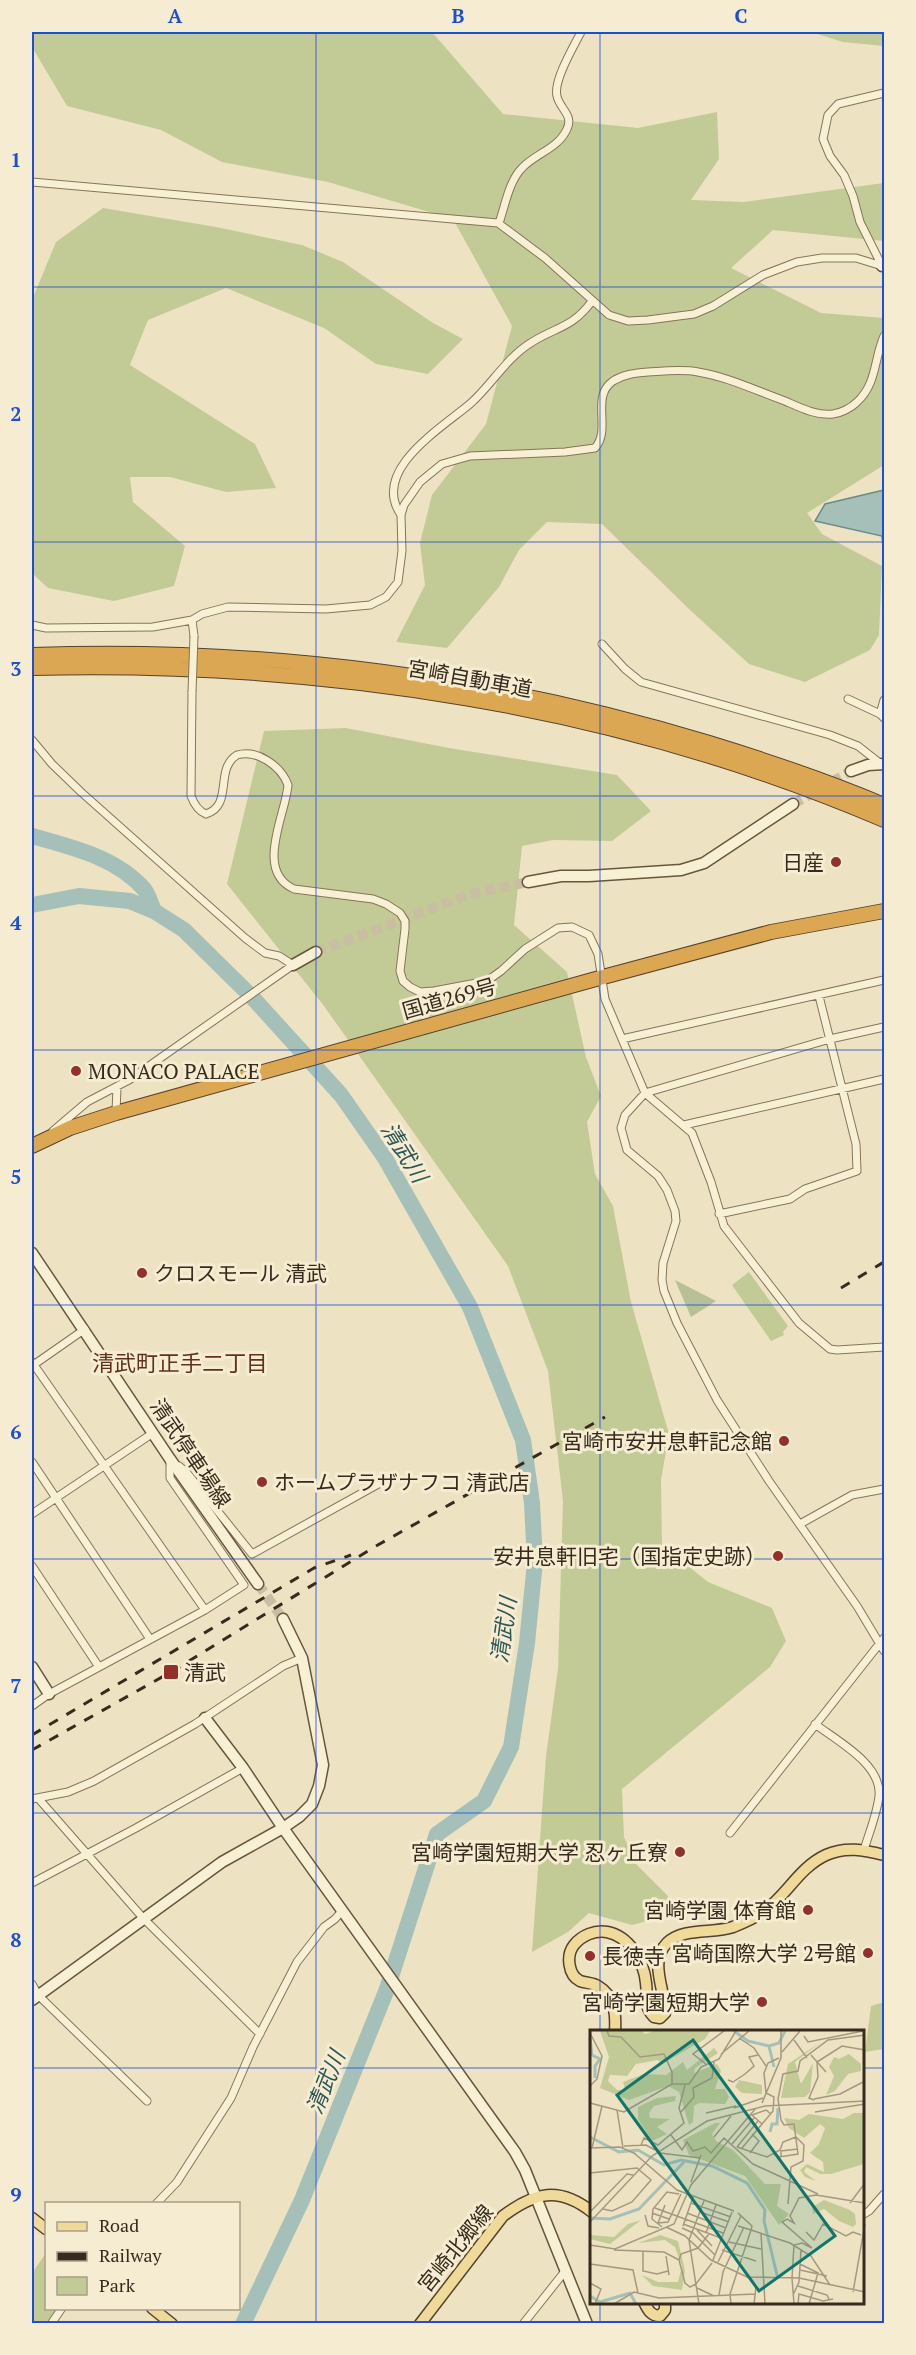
<svg xmlns="http://www.w3.org/2000/svg" width="916" height="2355" font-family="'PT Serif','Noto Sans JP',serif">
<style>
.green{fill:#c2cb96}
.cemetery{fill:#b8c095}
.water{fill:#a4c0b9;stroke:#6b8d87;stroke-width:1.5}
.lines{fill:none;stroke-linecap:round;stroke-linejoin:round}
.river{stroke:#a4c0b9;stroke-width:16}
.secondary-tunnel{stroke:#c8bea1;stroke-width:10;stroke-dasharray:10 5;stroke-linecap:butt}
.street-casing{stroke:#867459;stroke-width:9}
.secondary-casing{stroke:#68553d;stroke-width:13}
.primary-casing{stroke:#54422e;stroke-width:13}
.highway-casing{stroke:#54422e;stroke-width:16}
.street{stroke:#f8f0d5;stroke-width:7}
.secondary{stroke:#f8f0d5;stroke-width:10}
.primary{stroke:#f0da9a;stroke-width:10}
.highway{stroke:#dca753;stroke-width:14}
.rail{stroke:#362b1d;stroke-width:3;stroke-dasharray:10 10;stroke-linecap:butt}
.street-bridge-casing{stroke:#867459;stroke-width:9;stroke-linecap:butt}
.street-bridge{stroke:#f8f0d5;stroke-width:7}
.grid{fill:none;stroke:#1d4ed8;stroke-width:1.5;stroke-opacity:0.55}
.poi-dot{fill:#94302a;stroke:#f5ecd1;stroke-width:2}
.labels{text-anchor:middle;dominant-baseline:central;stroke-width:6;stroke-linejoin:round;paint-order:stroke}
.street-label{font-size:21px;fill:#362b1d;stroke:#f5ecd1}
.poi-label{font-size:21px;fill:#362b1d;stroke:#f5ecd1;text-anchor:end}
.water-label{font-size:22px;font-style:italic;fill:#2d5656;stroke:#f5ecd1}
.neighbourhood-label{font-size:22px;fill:#62301d;stroke:#f5ecd1}
.inset-river{fill:none;stroke:#a4c0b9;stroke-width:3}
.inset-road{fill:none;stroke:#a49980;stroke-width:1.5}
.view{fill:#0f766e;fill-opacity:0.15;stroke:#0f766e;stroke-width:3}
.inset-edge{fill:none;stroke:#362b1d;stroke-width:3}
.neatline{fill:none;stroke:#1d4ed8;stroke-width:2}
.grid-label{font-size:20px;text-anchor:middle;font-weight:bold;fill:#1d4ed8}
</style>
<rect width="100%" height="100%" fill="#ede3c2"/>
<path class="green" d="M32,32H432L503,114L638,128L717,112L719,159L691,200L744,202L884,183V241L773,230L731,268L821,313L884,318V465L807,513L822,534L882,566L879,635L870,650L805,682L749,664L690,610L602,524L547,522L519,550L499,587L447,648L396,642L425,585L420,543L432,495L486,424L512,326L453,219L328,182L222,162L161,130L67,106L32,47Z
M811,32H884V46L843,42Z
M103,208L216,227L302,245L343,262L433,323L463,339L428,374L376,364L324,328L226,288L148,320L130,365L255,444L276,488L226,492L170,477H130L133,502L185,546L174,586L114,601L48,588L32,573V300L56,242Z
M346,728L449,748L617,775L651,811L612,841L553,840L522,846L514,925L567,972L586,1057L601,1096L587,1122L595,1174L613,1206L631,1302L669,1434L661,1480L662,1545L708,1582L772,1608L786,1641L770,1667L622,1789L624,1837L636,1864L667,1895L674,1914L632,1925L589,1913L568,1932L532,1952L546,1756L558,1669L563,1501L548,1371L508,1266L324,1006L227,884L264,731Z
M749,1272L788,1326L783,1332L784,1335L771,1341L732,1285Z
M884,2002V2049L865,2052L871,2006Z
M46,2253V2308L57,2309L46,2323H32V2273Z"/>
<path class="cemetery" d="M675,1280L716,1301L691,1317Z"/>
<path class="water" d="M884,490V559L882,536L815,521L825,504Z"/>
<g class="lines">
<path class="river" d="M32,836C71,847 116,857 144,889C149,895 151,904 154,911
M32,905L79,896L130,901L154,911L184,930L252,997L341,1095L385,1158L470,1307L523,1440L532,1503L535,1562L527,1643L511,1747L484,1801L437,1834L387,1989L302,2200L243,2324"/>
<path class="secondary-tunnel" d="M793,804L851,771
M316,952L471,894L528,882
M258,1584L283,1619"/>
<g class="street-casing">
<path id="street" d="M32,182L498,223L545,258L609,315L628,321L648,320L694,314L713,306L763,275L797,262L822,258H856L882,266
M499,223C505,206 509,181 522,168C536,153 558,149 567,129C574,115 559,108 557,96C553,81 574,46 581,32
M882,266L860,222L853,196L844,175L830,156L823,139L828,115L838,104L884,93
M401,515C370,470 442,428 471,403C491,385 506,359 529,344C554,327 572,329 592,301
M192,620L194,636
M32,625L46,628L153,627L192,620L202,614L228,607L326,609L370,605L386,597L398,582L402,551L401,515L404,505L420,482L442,464L470,456L565,452L595,448C612,429 590,397 613,381C624,374 636,373 648,372C665,371 682,369 698,372C728,377 757,391 785,401C799,407 816,416 833,414C841,413 851,408 857,402C877,384 874,358 884,336
M602,644L625,669L641,682L830,735L858,746L881,764
M192,692L191,796C194,804 198,811 206,814C234,805 214,769 237,755C257,749 281,766 288,785C286,814 254,871 294,889L373,899L386,904L400,913L405,921V929L400,971L403,981L410,987L420,992L434,991L487,981L501,971L525,949L558,928L572,927L589,935L598,954L605,999L645,1093L692,1133L711,1182L724,1226L799,1323L830,1349L837,1350L884,1347
M848,699L880,714
M884,700L880,714L884,718
M32,740L52,764L81,792L245,938L265,953L279,956L293,965L129,1080L87,1102L53,1131
M884,1027L830,1039L645,1093L625,1115L621,1128L627,1150L658,1176L667,1190L675,1211L676,1221L663,1263L662,1280L664,1291L677,1323L717,1400L769,1481L857,1606L884,1651
M622,1039L884,980
M116,1113L117,1087
M684,1125L884,1079
M719,1214L790,1199L805,1189L857,1171L856,1144L819,996
M32,1362L205,1610
M32,1366L85,1329
M32,1462L150,1639
M179,1466L187,1473L252,1554L382,1482
M32,1514L153,1433
M800,1524L852,1495L884,1489
M32,1566L99,1667
M32,1706L49,1694L205,1610L244,1585L170,1478V1461
M815,1724C837,1741 882,1764 879,1796C877,1814 869,1833 864,1850
M38,1798L143,1918L260,2034
M32,1799L68,1792L94,1781L195,1724L283,1666L302,1658
M730,1833L884,1638
M32,1883L136,1828L243,1768
M32,1984L38,1995L147,2101
M156,2204L177,2182L231,2098L253,2047L297,1962L324,1927L335,1919L342,1911
M864,2214L869,2211L884,2194
M51,2324L62,2308
M523,2324L566,2270"/>
</g>
<g class="secondary-casing">
<path id="secondary" d="M882,266H884
M851,771L868,765L884,764
M528,882L561,876H589L681,870L704,863L793,804
M293,965L316,952
M32,1253L170,1459L258,1584
M32,1667L49,1694
M205,1718L243,1768L283,1828L515,2152L525,2170L587,2324
M32,2000L222,1862L283,1828L299,1817L312,1804L319,1786L323,1765L302,1658L283,1619"/>
</g>
<g class="primary-casing">
<path id="primary" d="M615,2031C616,2015 615,1996 598,1986C593,1983 586,1983 580,1981C568,1975 566,1955 574,1945C582,1935 595,1930 607,1932C629,1936 644,1961 646,1983C648,1997 643,2006 654,2017L660,2018L665,2013C666,1991 648,1962 667,1943C684,1927 713,1934 733,1927C743,1923 757,1917 766,1910C788,1893 800,1867 826,1855C846,1846 864,1850 884,1855
M32,2218L46,2229
M644,2302C648,2310 651,2316 660,2316L665,2310V2302
M152,2308L172,2324
M420,2324L503,2216C535,2192 559,2186 592,2212"/>
</g>
<g class="highway-casing">
<path id="highway" d="M32,655C261,647 489,676 709,743C768,761 827,781 884,805
M32,668C322,661 616,705 884,820
M32,1146L70,1128L116,1113L603,977L771,932L884,911"/>
</g>
<use href="#street" class="street"/>
<use href="#secondary" class="secondary"/>
<use href="#primary" class="primary"/>
<use href="#highway" class="highway"/>
<path class="rail" d="M841,1288L884,1262
M32,1735L314,1568L351,1555
M32,1750L171,1672L376,1546L605,1417"/>
<g class="street-bridge-casing">
<path id="street-bridge" d="M192,692L194,636"/>
</g>
<use href="#street-bridge" class="street-bridge"/>
</g>
<path class="grid" d="M316,32V2324M600,32V2031M32,287H884M32,542H884M32,796H884M32,1050H884M32,1305H884M32,1559H884M32,1813H884M32,2068H592M864,2068H884M600,2302V2324"/>
<g class="poi-dot">
<circle cx="836" cy="862" r="6"/>
<circle cx="76" cy="1071" r="6"/>
<circle cx="142" cy="1273" r="6"/>
<circle cx="784" cy="1441" r="6"/>
<circle cx="262" cy="1482" r="6"/>
<circle cx="778" cy="1556" r="6"/>
<rect x="163" y="1664" width="16" height="16" rx="3"/>
<circle cx="680" cy="1852" r="6"/>
<circle cx="808" cy="1910" r="6"/>
<circle cx="868" cy="1953" r="6"/>
<circle cx="590" cy="1956" r="6"/>
<circle cx="762" cy="2002" r="6"/>
</g>
<g class="labels">
<g class="street-label">
<text transform="translate(470 678) rotate(10)">宮崎自動車道</text>
<text transform="translate(449 998) rotate(-16)">国道269号</text>
<text transform="translate(191 1453) rotate(56)">清武停車場線</text>
<text transform="translate(455 2248) rotate(-51)">宮崎北郷線</text>
</g>
<g class="poi-label">
<text x="824" y="862">日産</text>
<text x="88" y="1071" text-anchor="start">MONACO PALACE</text>
<text x="154" y="1273" text-anchor="start">クロスモール 清武</text>
<text x="772" y="1441">宮崎市安井息軒記念館</text>
<text x="274" y="1482" text-anchor="start">ホームプラザナフコ 清武店</text>
<text x="766" y="1556">安井息軒旧宅（国指定史跡）</text>
<text x="184" y="1672" text-anchor="start">清武</text>
<text x="668" y="1852">宮崎学園短期大学 忍ヶ丘寮</text>
<text x="796" y="1910">宮崎学園 体育館</text>
<text x="856" y="1953">宮崎国際大学 2号館</text>
<text x="602" y="1956" text-anchor="start">長徳寺</text>
<text x="750" y="2002">宮崎学園短期大学</text>
</g>
<g class="water-label">
<text transform="translate(405 1152) rotate(58)">清武川</text>
<text transform="translate(503 1630) rotate(-82)">清武川</text>
<text transform="translate(325 2082) rotate(-68)">清武川</text>
</g>
<g class="neighbourhood-label">
<text x="180" y="1362">清武町正手二丁目</text>
</g>
</g>
<g transform="translate(590 2030)">
<rect width="274" height="274" fill="#ede3c2"/>
<path d="M10,1H52L55,4L64,1H120L115,9L72,34L68,30L46,34L37,46L20,45L18,51L27,60H35L33,52L54,44L76,45L93,32L97,40L124,18L128,23L105,38L104,43L127,34L131,41L125,59H135L139,67L135,74L109,73L104,76L103,92L99,95L89,62L78,56L39,70L10,58L19,27ZM231,12L205,32L211,54L223,33L220,62L215,67L191,68L198,34ZM259,24L271,34V41L258,44L245,61L236,65L244,46L239,37L244,27L249,29ZM149,50L172,55V64L152,63L145,57ZM86,66L85,71L64,76L59,83L60,88L80,89L67,97L77,104L62,111L48,89V77L67,68ZM264,83H274V134L241,144H230L216,137L214,142L226,151L215,147L210,140L217,134L234,142L233,132L220,123L229,114L235,98L230,94L214,108L199,98L194,88L209,90L219,84L253,89ZM125,93H130L122,104L126,111L143,120L175,154H191L187,176L199,184L189,195L155,146L99,125L93,110ZM234,170L260,180L265,184L266,194L263,197L249,191L234,179L223,184L222,177ZM51,190L20,214L0,209V205L24,207L38,194ZM70,205L88,211L95,241L92,260L63,256L52,245L68,252H88L92,236L85,217L75,210L48,213Z" fill="#c2cb96"/>
<path class="inset-river" d="M144,1L158,11L179,16L189,13L195,1M0,8L2,25L10,29L5,36V48M179,16L184,37M180,102L182,94H187L188,78M0,107L29,122L48,120L74,135L91,130L122,136L157,153L175,180L174,191L188,249M0,188L20,189L49,179L94,132M0,266L10,272L40,263L46,274"/>
<path class="inset-road" d="M17,1L19,6L31,7L50,27L74,24L82,42V54M0,3L12,26L7,49L0,56M214,6L218,12L273,1M149,8L164,18L176,36M204,10L217,28M192,22L210,1M131,24L159,1M221,25L236,42M227,32L252,16L275,20M116,34L103,24L134,1M138,50L143,52L155,44L164,36L159,27L168,25M224,69L250,64L275,51M224,70L219,68L228,47L227,32M0,73L34,82L82,54H99L111,37L129,29L146,1M172,73L191,28V1M144,78L173,68M27,80L33,118M91,82L104,67L103,58L122,48L124,32M225,82L275,74M116,83L146,76M172,94L162,85L176,80L181,84M81,105L92,120L97,112L103,121L115,117L121,123L134,108L163,134L228,164M124,107L141,86M142,114L164,88M51,115L54,108L68,115L94,93L89,78L95,55M34,116L56,115L65,120M147,117L177,127L190,120L193,112L206,107M147,117L168,91M0,118L30,117L46,124M2,118L12,76M152,118L183,81L184,67L176,63L174,43L178,33L189,28M44,123L87,160L144,181M70,123L110,128M160,123L169,111L162,104M184,124L189,127L208,124L204,94L194,95L191,90L188,69L193,44L208,41L210,31L238,10L275,5M191,126V121L208,119M0,143L47,138L61,150L42,172L22,181L13,179M101,152L111,125M101,173L141,187M260,173L275,153M198,174L201,137L213,131L214,115L206,107M65,178L133,203M0,182L37,144L43,145M110,182L139,192M62,183L79,189M97,183L136,198M55,185L58,196L69,198M0,192L62,126L117,91L175,76L275,71M68,193L78,192L91,164M68,193L75,175M93,194L131,208M93,196L103,167M148,196L161,200L162,196L148,183M72,197L62,189L63,179L77,162L89,164M76,197L95,206L121,230L157,247L209,248L275,262M92,198L103,203L125,225M107,200L122,216M216,202L224,210L233,194L256,206L263,202L271,205M116,203L126,175M171,203L175,274M119,204L108,218L91,224L89,230L95,253L100,257L106,254L122,233M139,212L171,219M0,215L25,219L84,194L101,155L166,78M24,220L74,222L89,230M132,220L166,231M53,222V241L67,244L78,241M76,226L79,245M123,230L142,182M128,232L151,186M0,234L43,240L48,263M210,234L228,243L219,274M210,240L237,246M160,247L166,257L164,274M202,248L204,274M202,248L204,215L212,213L222,218L192,192L197,189L204,193L200,186L209,168L226,165L275,173M0,253L11,259L5,274M208,256L237,265L239,269M107,258L124,266M263,262L275,194M129,265L133,242L154,197M203,265L209,252L211,220M24,274L44,262L69,268L165,264M109,274L99,210L114,171M141,274L140,264L161,200L200,213L221,226L240,255M208,274L209,264L233,271L243,269"/>
<path class="view" d="M103,10L245,206L169,261L27,65Z"/>
<rect width="274" height="274" class="inset-edge"/>
</g>
<rect width="916" height="2355" fill="none" stroke="#f5ecd1" stroke-width="66"/>
<rect x="45" y="2202" width="195" height="108" fill="#f5ecd1" stroke="#a99f89" stroke-width="1.5"/>
<rect x="57" y="2222" width="30" height="9" fill="#f0da9a" stroke="#a99f89" stroke-width="1.5"/>
<text x="99" y="2232" font-size="18" fill="#362b1d">Road</text>
<rect x="57" y="2252" width="30" height="9" fill="#362b1d" stroke="#a99f89" stroke-width="1.5"/>
<text x="99" y="2262" font-size="18" fill="#362b1d">Railway</text>
<rect x="57" y="2277" width="30" height="18" fill="#c2cb96" stroke="#a99f89" stroke-width="1.5"/>
<text x="99" y="2292" font-size="18" fill="#362b1d">Park</text>
<rect x="33" y="33" width="850" height="2289" class="neatline"/>
<g class="grid-label">
<text x="175" y="23">A</text>
<text x="458" y="23">B</text>
<text x="741" y="23">C</text>
<text x="16" y="167">1</text>
<text x="16" y="421">2</text>
<text x="16" y="676">3</text>
<text x="16" y="930">4</text>
<text x="16" y="1184">5</text>
<text x="16" y="1439">6</text>
<text x="16" y="1693">7</text>
<text x="16" y="1947">8</text>
<text x="16" y="2202">9</text>
</g>
</svg>
